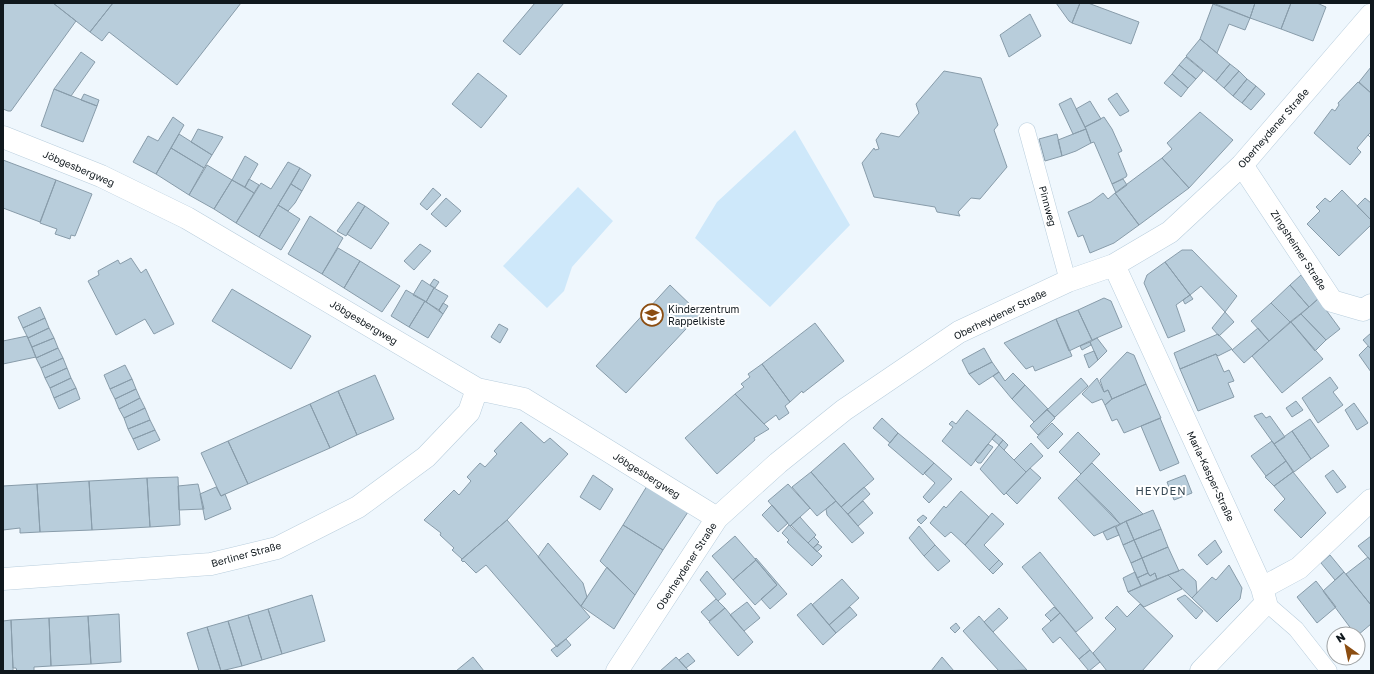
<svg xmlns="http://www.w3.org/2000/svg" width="1374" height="674" font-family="'Golos Text',sans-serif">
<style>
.green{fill:#cee8fa}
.building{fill:#b8cddb;stroke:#889caa}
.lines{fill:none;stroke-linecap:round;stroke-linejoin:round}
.lane-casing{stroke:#b9cedd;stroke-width:17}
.street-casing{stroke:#b9cedd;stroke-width:23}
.lane{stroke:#fff;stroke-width:16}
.street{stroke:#fff;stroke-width:22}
.labels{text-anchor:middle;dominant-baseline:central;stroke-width:4;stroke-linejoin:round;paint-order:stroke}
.street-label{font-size:10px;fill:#10181d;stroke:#fff}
.poi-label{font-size:10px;fill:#10181d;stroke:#fff;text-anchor:start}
.neighbourhood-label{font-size:11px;letter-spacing:1px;fill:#344652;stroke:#fff}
</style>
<rect width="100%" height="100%" fill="#eff7fd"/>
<path class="green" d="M795,130L850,225L770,307L695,238L717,202Z
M578,187L613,221L572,267L564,291L547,308L503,266Z"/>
<path class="building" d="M5,3H53L76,21L11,111H8L3,109V6Z
M53,3H113L90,32Z
M113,3H241L177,85L109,32L102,41L90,32Z
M535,3H564L520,55L503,41Z
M1056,3H1080L1072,23L1069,21Z
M1080,3H1088L1139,22L1131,44L1072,23Z
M1213,3H1255L1250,18Z
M1255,3H1291L1281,29L1250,18Z
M1291,3H1317L1326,7L1313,41L1281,29Z
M1213,4L1250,18L1245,30L1229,24L1217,53L1200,39Z
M1030,14L1041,36L1009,57L1000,35Z
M1200,39L1230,64L1216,81L1186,56Z
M81,52L95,62L71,96L54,89Z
M1186,57L1203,71L1196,79L1179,65Z
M1230,64L1239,71L1224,88L1216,81Z
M1179,65L1196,79L1188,88L1172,74Z
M1371,67V93L1359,82Z
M944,71L981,78L998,125L994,130L1007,167L980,199L971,198L958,212L960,216L937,212L935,207L874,197L862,163L874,148L875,150L879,149L876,140L881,133L899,137L919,113L916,104Z
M1239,71L1247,79L1233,96L1224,88Z
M478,73L507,96L481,128L452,104Z
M1172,74L1188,88L1181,97L1164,83Z
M1247,79L1256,86L1242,103L1233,96Z
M1358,82L1371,93V132L1368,135L1371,138L1368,135L1357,148L1361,152L1350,165L1314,133L1332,109L1335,111L1339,105L1338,103Z
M1256,86L1265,94L1251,110L1242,103Z
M54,89L97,106L83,142L41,126Z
M1117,93L1129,111L1120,116L1108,99Z
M84,94L99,100L97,106L81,100Z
M1071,98L1086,129L1073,134L1059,104Z
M1090,101L1101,119L1085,127L1076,109Z
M1200,112L1233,140L1189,188L1162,158L1172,149L1167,143Z
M173,117L184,125L156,174L133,162L148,136L158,141Z
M1104,117L1112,129L1122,151L1118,153L1127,175L1126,177L1112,184L1094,142L1091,143L1085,127Z
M198,129L223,137L212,155L191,142Z
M1086,129L1091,143L1076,151L1062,156L1058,140Z
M179,134L212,155L204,168L171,148Z
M1057,134L1062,156L1045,161L1039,139Z
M171,148L204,168L189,195L156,174Z
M245,156L258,164L245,187L232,180Z
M1162,158L1189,188L1139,225L1115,193Z
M3,160L56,180L40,222L3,208Z
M288,162L300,168L259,237L236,223L261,183L271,189Z
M207,165L232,180L214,209L189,195Z
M300,168L311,175L302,191L291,184Z
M249,179L259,185L254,193L245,187Z
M1123,179L1127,185L1116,193L1112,184Z
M56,180L92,194L75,236L71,235L70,239L55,234L57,229L40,223Z
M232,180L254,193L236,223L214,209Z
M291,184L302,191L295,203L288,211L278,205Z
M433,188L441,195L427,210L420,204Z
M1342,190L1371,220V225L1339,256L1307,224L1320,211L1316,207L1325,198L1330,202Z
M1103,193L1108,199L1115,193L1139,225L1114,243L1090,253L1083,235L1078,237L1068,212L1091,202Z
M446,198L461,211L446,227L431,214Z
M1365,198L1371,203V220L1357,206Z
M358,202L365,206L346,236L337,231Z
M278,205L300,219L281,250L259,237Z
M365,206L389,223L371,249L347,234Z
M310,216L343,238L322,274L288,254Z
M420,244L431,251L414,270L404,261Z
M338,248L360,261L344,288L322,274Z
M1182,250H1192L1237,296L1225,312L1201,286L1190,295L1165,262Z
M131,258L141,273L146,269L174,324L154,334L145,319L116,335L88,281L99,275L98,271L118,260L120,264Z
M360,261L400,286L382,312L344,288Z
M1165,262L1190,295L1176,305L1185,331L1168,338L1144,283L1147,275Z
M1301,275L1318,299L1309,307L1290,285Z
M434,279L439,282L435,288L430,285Z
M422,280L434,288L426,302L413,295Z
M670,285L700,314L626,393L596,366Z
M1290,285L1309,307L1290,322L1271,303Z
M434,288L448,296L439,310L426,302Z
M232,289L311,336L291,369L212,321Z
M406,290L425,301L409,327L391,316Z
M1190,295L1193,299L1185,304L1183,300Z
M1104,298L1111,301L1122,327L1092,340L1078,310Z
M1318,299L1340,329L1326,340L1301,314Z
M425,301L443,314L428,338L409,327Z
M443,303L448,306L443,314L439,310Z
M1271,303L1290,322L1269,341L1251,321Z
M40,307L45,318L23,328L18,317Z
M1078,310L1092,340L1069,351L1056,319Z
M1225,312L1234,322L1219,336L1212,328Z
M1301,314L1326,340L1315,351L1291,322Z
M45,318L49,328L28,338L23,328Z
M1056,319L1072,356L1035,371L1033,366L1026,369L1004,343Z
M1291,322L1323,359L1282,393L1252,356Z
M815,323L844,361L803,393L802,391L790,402L762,364Z
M499,324L508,329L500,343L491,337Z
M49,328L54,338L32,347L28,338Z
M1258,328L1269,341L1244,363L1232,350Z
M1371,333V349L1363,340Z
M1218,334L1232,349L1218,356L1216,354L1180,369L1174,353Z
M27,336L36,357L3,364V341Z
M54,338L58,348L36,358L32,347Z
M1097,338L1107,351L1098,360L1090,342Z
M1090,342L1091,345L1082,350L1080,346Z
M1368,346L1371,349V372L1359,355Z
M58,348L63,358L41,368L36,358Z
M984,348L992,362L969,374L962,360Z
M1094,351L1098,360L1089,368L1084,355Z
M1127,352L1134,355L1146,384L1112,399L1108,390L1104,392L1100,380Z
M1216,354L1224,372L1229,370L1234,381L1228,383L1234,397L1198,411L1180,369Z
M63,358L67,368L45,378L41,368Z
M992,362L999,372L979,385L969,374Z
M762,364L790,402L785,406L789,413L779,420L776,415L764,424L735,394L744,387L741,384L750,377L748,374Z
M125,365L132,379L110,389L104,375Z
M67,368L71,378L50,388L45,378Z
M999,372L1005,381L1013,373L1025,385L1012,399L993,376Z
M375,375L394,419L357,435L338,391Z
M1330,377L1338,388L1333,392L1343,405L1318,423L1302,398Z
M71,378L76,388L54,398L50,388Z
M1081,378L1088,386L1055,417L1047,410Z
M1097,378L1104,392L1108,390L1112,399L1105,405L1102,399L1092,403L1082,394Z
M132,379L136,389L115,399L110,389Z
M1146,384L1161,418L1124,433L1117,419L1112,421L1105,405L1112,399Z
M1025,385L1048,409L1034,422L1012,399Z
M76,388L80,399L59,409L54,398Z
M136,389L140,398L119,409L115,399Z
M338,391L357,435L330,448L310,404Z
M735,394L769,429L754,438L755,440L717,474L685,438Z
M140,398L145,408L124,418L119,409Z
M1296,401L1303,410L1292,417L1286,408Z
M1354,403L1368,423L1357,430L1345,410Z
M310,404L330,448L248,484L228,441Z
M145,408L150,420L128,429L124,418Z
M1047,409L1055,418L1038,435L1030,426Z
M967,410L996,434L971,466L942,441L953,427L949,424L952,421L956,424Z
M1262,413L1266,418L1270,416L1285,437L1274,444L1254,416Z
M882,418L898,433L890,443L873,428Z
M1160,418L1179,463L1160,471L1141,426Z
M1310,419L1329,446L1311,459L1292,431Z
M150,420L155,430L133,439L128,429Z
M521,422L544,443L550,438L568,454L507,520L462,559L452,550L454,548L440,535L441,533L424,520L454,490L459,495L471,481L467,477L480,463L485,467L497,454L494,451Z
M1052,423L1063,434L1048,449L1037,437Z
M155,430L160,440L138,450L133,439Z
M1292,431L1311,459L1294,472L1274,444Z
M1078,432L1100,454L1081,474L1059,452Z
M898,433L934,463L923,475L888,445Z
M996,434L1003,440L999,445L992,439Z
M1003,440L1008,445L1004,450L999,445Z
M228,441L248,484L221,496L201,453Z
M1272,441L1286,461L1266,476L1251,456Z
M844,443L874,479L841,507L811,472Z
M1031,443L1043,456L1026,472L1014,460Z
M988,444L993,447L981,463H978L975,460Z
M999,445L1026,472L1004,495L980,469Z
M1286,461L1293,472L1274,486L1265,477Z
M934,463L952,479L929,503L923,497L935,483L924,473Z
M1092,463L1143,514L1120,524L1076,479Z
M1030,468L1041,478L1017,504L1006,493Z
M1333,470L1346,487L1337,493L1325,476Z
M811,472L836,501L817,516L792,487Z
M1293,472L1326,513L1301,538L1274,510L1285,499L1274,486Z
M593,475L613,489L600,510L580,497Z
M1185,475L1192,493L1174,500L1167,482Z
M178,477L180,525L150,527L147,478Z
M147,478L150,527L92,530L89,481Z
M1076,479L1111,513L1120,524L1094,536L1058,498Z
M89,481L92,530L40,532L37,484Z
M37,484L40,532L20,533V528L3,530V486Z
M198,484L204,509L179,510L178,486Z
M788,484L810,508L790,526L768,501Z
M647,486L688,512L663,550L623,525Z
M216,487L221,496L225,494L231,509L205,520L200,494Z
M864,487L870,494L848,514L841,507Z
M961,491L989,517L965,545L951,532L945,537L930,523L944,506L946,508Z
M836,501L864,533L852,543L827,515L826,509Z
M863,501L873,513L858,526L848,514Z
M772,505L788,523L778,532L762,515Z
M1153,510L1161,529L1134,540L1126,521Z
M992,513L1004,524L984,545L999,560L989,570L965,545Z
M923,515L927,518L921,524L917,520Z
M800,517L816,535L808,543L791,525Z
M507,520L590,617L557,647L486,565L476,573L464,561L463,562L461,560Z
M1126,521L1134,540L1123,545L1116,527Z
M623,525L663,550L635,595L600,561Z
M789,525L822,556L812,566L787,542L789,540L782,533Z
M919,526L935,545L924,556L909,538Z
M1115,526L1119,535L1107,540L1103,532Z
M1161,529L1168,547L1142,558L1134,540Z
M735,536L756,560L733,580L712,556Z
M1371,536V561L1358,546Z
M814,537L819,542L813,548L808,543Z
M1134,540L1142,558L1131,563L1123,545Z
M1215,540L1222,552L1207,565L1198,555Z
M548,543L583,583L587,597L581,606L538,557Z
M818,544L822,547L817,552L813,548Z
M935,545L950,561L938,571L924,556Z
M1168,547L1179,571L1157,579L1155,573L1150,576L1148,573L1142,558Z
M1040,552L1093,618L1076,632L1022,567Z
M1330,555L1344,572L1335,580L1321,563Z
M1368,557L1371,561V605L1346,574Z
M756,558L787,594L770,609L761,599L777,585L755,559Z
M1142,558L1148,573L1137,578L1131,563Z
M756,560L777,585L755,605L733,580Z
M999,560L1003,564L993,574L989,570Z
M1229,565L1242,588L1240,599L1217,622L1192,598L1212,577L1216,580Z
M607,567L635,595L614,629L581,606Z
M1183,569L1196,581L1197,593L1192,598L1168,575Z
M707,571L726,594L718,601L700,580Z
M1135,572L1141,586L1128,592L1123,578Z
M1344,572L1371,605V624L1358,635L1355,634L1323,591Z
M1148,573L1150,576L1155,573L1157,579L1141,586L1137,578Z
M1168,575L1182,589L1144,607L1128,592Z
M842,579L859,598L829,625L812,605Z
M1316,581L1336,607L1317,623L1297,597Z
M312,595L325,641L282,654L268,609Z
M1185,595L1203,611L1196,619L1177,599Z
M716,599L725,608L709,621L701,612Z
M747,602L760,618L744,631L730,615Z
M811,603L836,633L823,645L797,615Z
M1140,604L1173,636L1142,671H1107L1093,653L1116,629L1105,618L1117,606L1127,617Z
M850,607L857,615L836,633L829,625Z
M1054,607L1060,613L1051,621L1045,615Z
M725,608L753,642L738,656L709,622Z
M999,608L1008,618L993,632L984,622Z
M268,609L282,654L262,660L248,615Z
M1060,613L1090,650L1079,659L1060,637L1053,643L1042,629Z
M119,614L121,662L91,664L88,616Z
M248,615L262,660L242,666L228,621Z
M88,616L91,664L51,666L49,618Z
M979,616L993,632L1027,670L999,671L963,631Z
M49,618L51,666L34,667V671H17L16,668H13L11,620Z
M11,620L13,668V671H3V621Z
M228,621L242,666L221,671L207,627Z
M956,623L960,628L955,633L950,628Z
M207,627L221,671H199L187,633Z
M566,639L571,645L557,657L551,650Z
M1090,650L1100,662L1089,671L1079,659Z
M688,653L695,661L686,668L679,660Z
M473,657L484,671H456Z
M676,657L689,671H660Z
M942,657L954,671H931Z"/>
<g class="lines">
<g class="lane-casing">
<path id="lane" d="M1027,131L1068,281
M1266,603L1296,629L1329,671"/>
</g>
<g class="street-casing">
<path id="street" d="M3,137L101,176L187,218L477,389L524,399L717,518
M1242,165L1332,301L1363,310L1371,305
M1114,265L1262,588L1266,603L1201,671
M3,579L211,564L277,548L358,507L426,457L469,412L477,389
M1262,588L1299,568L1371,500
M617,671L717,518L778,463L844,410L959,332L1068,281L1114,265L1170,232L1242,165L1371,15"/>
</g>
<use href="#lane" class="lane"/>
<use href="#street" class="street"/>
</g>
<defs>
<g id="school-ring" transform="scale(1.15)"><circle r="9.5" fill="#fff" stroke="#8b4d11" stroke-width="1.5"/><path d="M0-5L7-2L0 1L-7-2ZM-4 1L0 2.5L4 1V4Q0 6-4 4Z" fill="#8b4d11"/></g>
</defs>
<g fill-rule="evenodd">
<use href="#school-ring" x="652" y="315"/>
</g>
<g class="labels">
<g class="street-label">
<text transform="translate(1273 128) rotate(-49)">Oberheydener Straße</text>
<text transform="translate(79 168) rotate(23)">Jöbgesbergweg</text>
<text transform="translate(1048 206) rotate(75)">Pinnweg</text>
<text transform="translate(1299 250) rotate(57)">Zingsheimer Straße</text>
<text transform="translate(1000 314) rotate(-26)">Oberheydener Straße</text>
<text transform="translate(364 322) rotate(31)">Jöbgesbergweg</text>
<text transform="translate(647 475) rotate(32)">Jöbgesbergweg</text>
<text transform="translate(1211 476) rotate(65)">Maria-Kasper-Straße</text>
<text transform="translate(246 554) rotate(-15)">Berliner Straße</text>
<text transform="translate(686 566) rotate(-57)">Oberheydener Straße</text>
</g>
<g class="poi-label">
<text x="668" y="309">Kinderzentrum<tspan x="668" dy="12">Rappelkiste</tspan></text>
</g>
<g class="neighbourhood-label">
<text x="1161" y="490">HEYDEN</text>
</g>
</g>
<rect width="1374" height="674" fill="none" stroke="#10181d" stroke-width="8"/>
<g transform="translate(1346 646) rotate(327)"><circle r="19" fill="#ffffff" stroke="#9fa3a5"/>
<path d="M0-3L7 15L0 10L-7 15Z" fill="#8b4d11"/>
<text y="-6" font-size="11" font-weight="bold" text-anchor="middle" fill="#10181d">N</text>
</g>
</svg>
